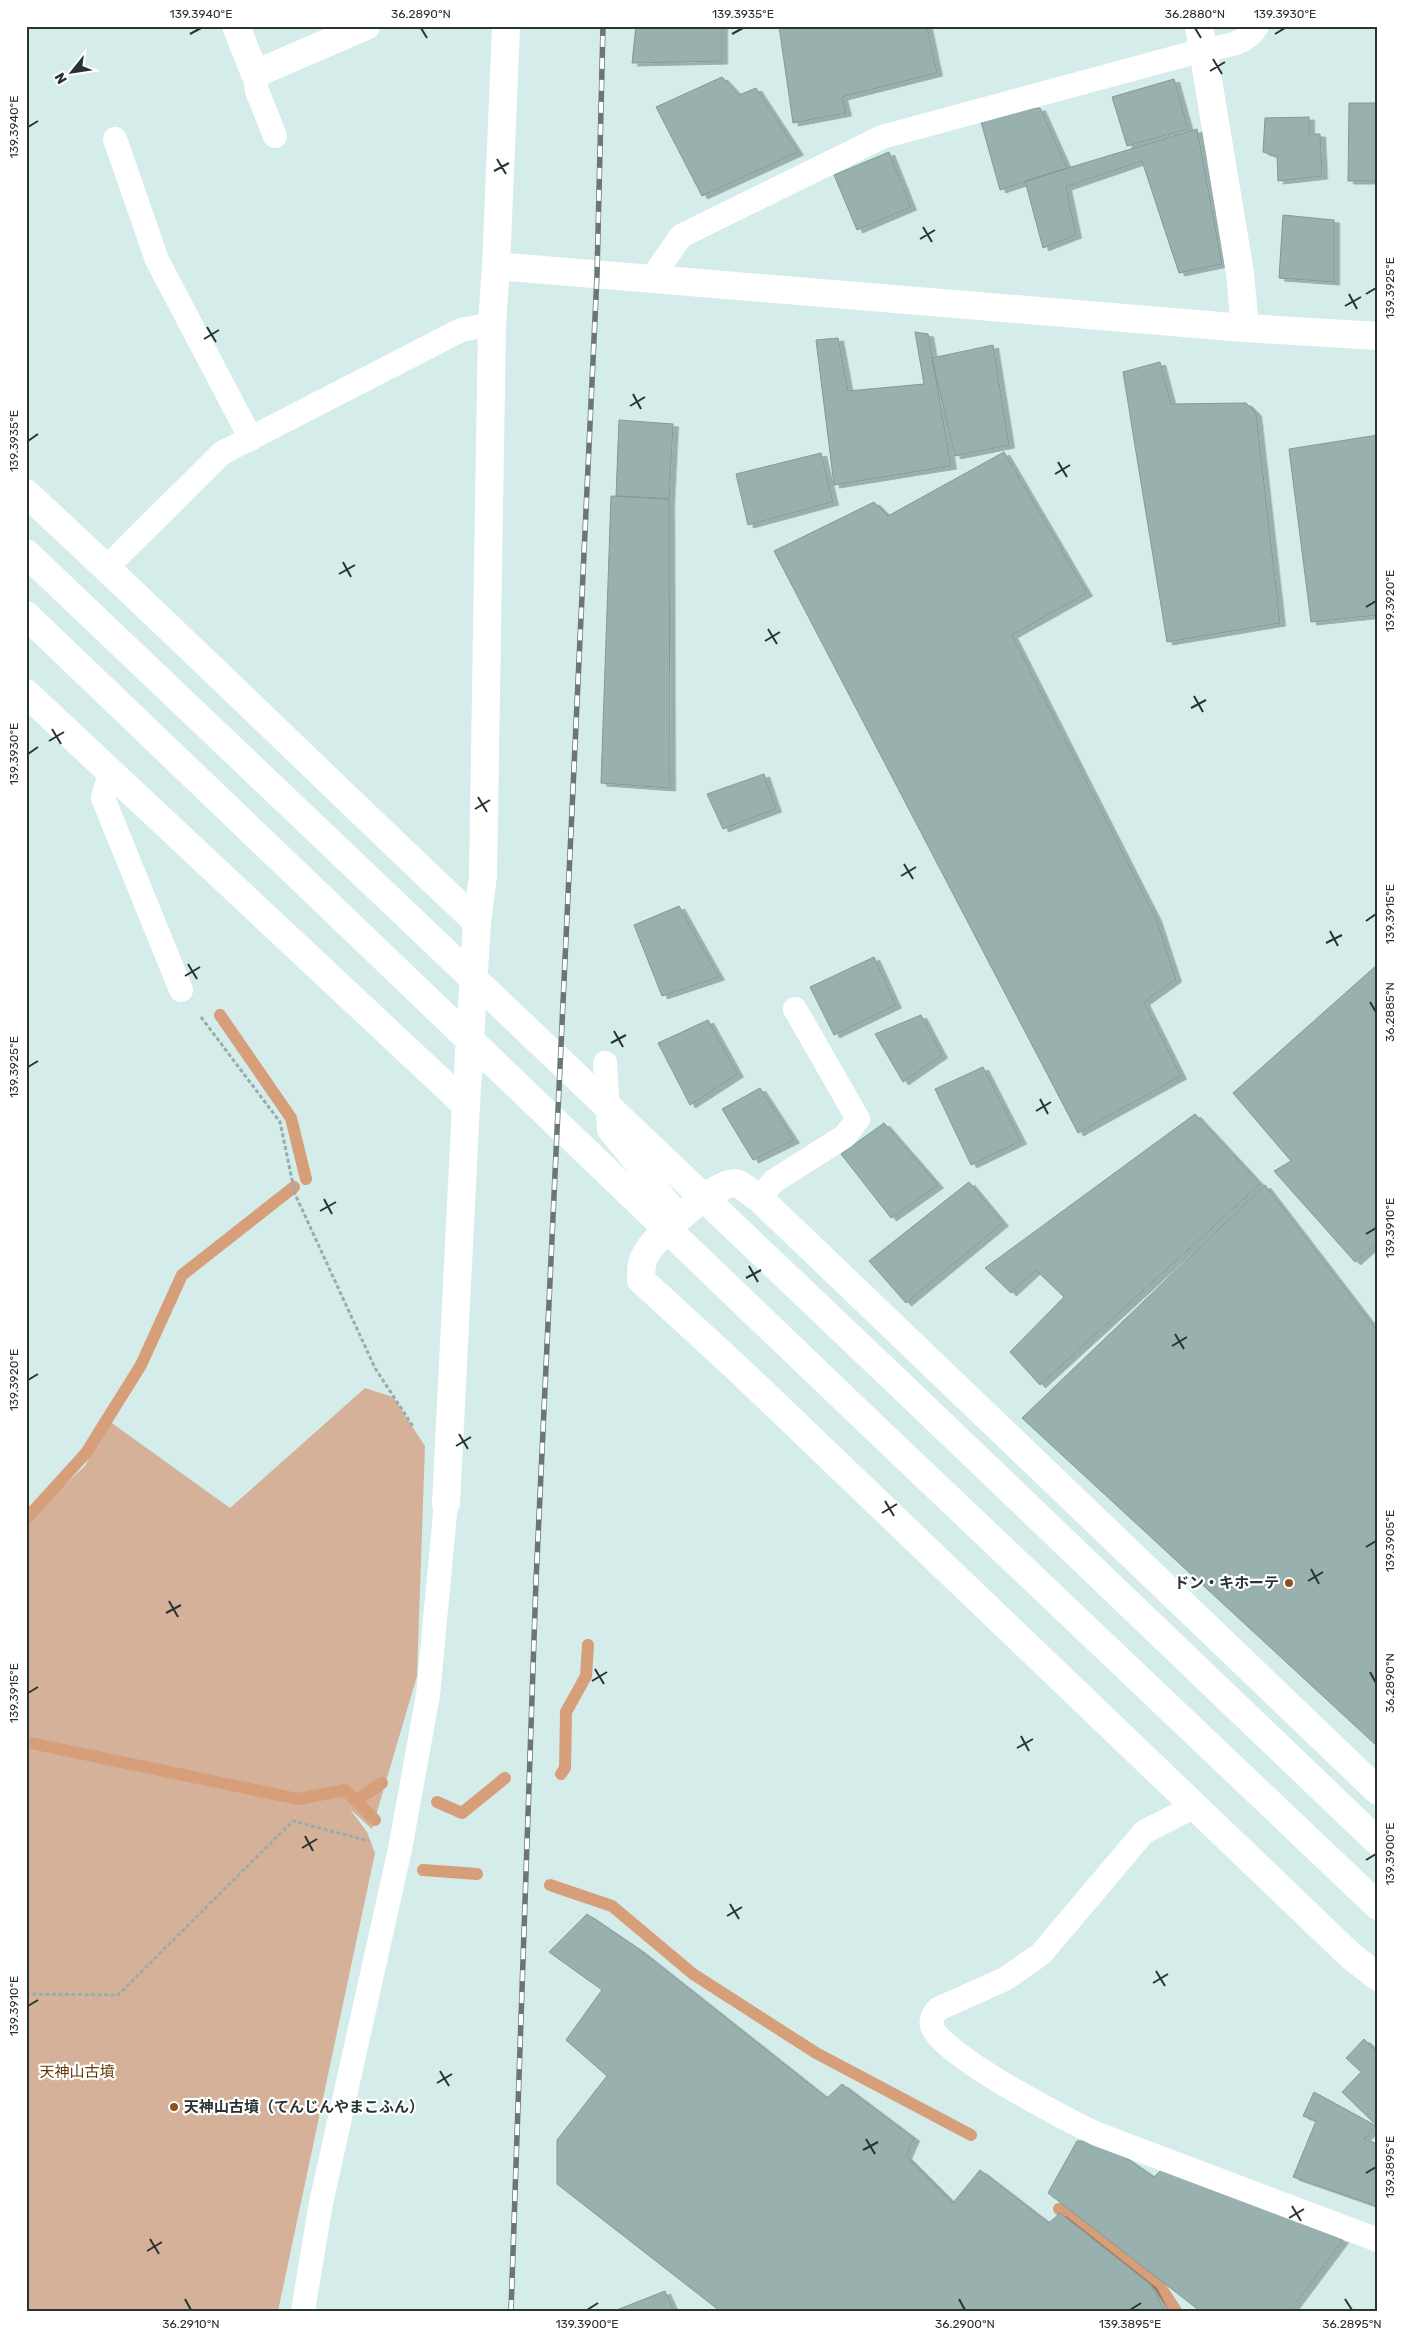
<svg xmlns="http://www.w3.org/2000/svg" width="1404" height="2337" font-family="Rubik,'Noto Sans JP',sans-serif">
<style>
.green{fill:#d6b199}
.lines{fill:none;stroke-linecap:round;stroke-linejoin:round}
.stream{stroke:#d69e79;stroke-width:12}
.building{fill:#98b0ae;stroke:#829a97;filter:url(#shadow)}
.path{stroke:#99acaa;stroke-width:3;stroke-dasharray:4 2.5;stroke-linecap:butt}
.lane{stroke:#fff;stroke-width:24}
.street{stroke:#fff;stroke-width:28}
.secondary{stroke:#fff;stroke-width:28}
.rail-casing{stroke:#687775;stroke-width:5.5}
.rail{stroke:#fff;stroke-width:4;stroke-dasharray:11;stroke-linecap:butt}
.ticks{fill:none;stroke:#293332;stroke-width:2}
.poi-dot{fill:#92501d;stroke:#fff;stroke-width:2}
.labels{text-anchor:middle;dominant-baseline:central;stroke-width:4.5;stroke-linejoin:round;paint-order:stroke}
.poi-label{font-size:15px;font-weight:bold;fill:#293332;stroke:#fff;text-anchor:end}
.park-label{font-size:15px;fill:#683406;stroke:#fff}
.neatline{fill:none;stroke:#293332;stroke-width:2}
.ticks-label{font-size:12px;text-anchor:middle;fill:#293332}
</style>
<defs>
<filter id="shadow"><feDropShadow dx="5.5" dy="3" stdDeviation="0" flood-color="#0004"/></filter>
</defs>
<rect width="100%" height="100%" fill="#d4edea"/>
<path class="green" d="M365,1388L393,1397L425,1446L417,1676L372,1829L350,1809L367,1832L375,1853L278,2311H26V1521L85,1466L109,1421L230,1508Z"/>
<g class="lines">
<path class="stream" d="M220,1015L291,1118L306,1179
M26,1519L86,1453L141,1365L182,1275L294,1187
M26,1742L298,1799L345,1790L375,1820
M561,1774L565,1768L566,1712L586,1676L588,1645
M357,1800L382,1783
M437,1802L462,1813L505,1778
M423,1870L477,1874
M550,1885L612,1906L693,1974L816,2053L971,2135
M1059,2209L1159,2285L1176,2311"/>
</g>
<path class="building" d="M636,26H722V61L632,63Z
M779,26H927L937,73L842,97L846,113L793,123Z
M722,77L739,95L756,88L798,152L702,196L656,107Z
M1174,79L1188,129L1127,146L1112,97Z
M1349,103H1378V181H1348Z
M1040,108L1067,168L1000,190L978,111Z
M1309,117V134H1320L1322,176L1278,181L1277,156L1263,152L1265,118Z
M1197,129L1222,264L1179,273L1142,161L1066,187L1076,235L1043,248L1025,181Z
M889,152L911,207L857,230L834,175Z
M1283,215L1334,220V282L1279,278Z
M915,332L928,334L951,466L834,485L816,340L838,338L848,391L924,384Z
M993,345L1009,445L955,456L932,358Z
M1160,362L1171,404L1246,403L1256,413L1280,623L1167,642L1123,372Z
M619,420L673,424L669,499L616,496Z
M1378,435V615L1311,622L1289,449Z
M1004,452L1087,593L1012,635L1156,918L1176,979L1144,1002L1181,1076L1078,1133L774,551L874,502L888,516Z
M821,453L833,502L748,525L736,474Z
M611,496L669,499L670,788L601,783Z
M764,774L776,809L723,829L707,794Z
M679,906L719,977L662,996L634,925Z
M874,957L896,1005L834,1035L810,987Z
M1378,964V1242L1355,1262L1274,1171L1291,1161L1233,1093Z
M921,1015L942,1055L903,1082L875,1034Z
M708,1020L738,1074L690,1105L658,1043Z
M983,1067L1021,1141L971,1165L935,1089Z
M760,1088L794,1140L753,1160L722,1109Z
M1195,1114L1260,1184L1040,1385L1010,1352L1064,1297L1036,1270L1011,1293L985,1268Z
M884,1123L938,1185L891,1218L841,1154Z
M969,1182L1003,1223L906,1303L869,1261Z
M1265,1185L1378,1332V1747L1022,1418Z
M587,1914L640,1950L827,2098L842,2084L914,2138L906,2156L953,2203L980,2170L1049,2223L1060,2213L1151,2285L1164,2310L720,2311L557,2184V2140L607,2076L566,2040L602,1990L549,1952Z
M1364,2039L1378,2053V2127L1342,2092L1361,2072L1346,2058Z
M1314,2092L1376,2126L1364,2139L1378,2144V2201L1376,2206L1293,2177L1316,2121L1303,2116Z
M1077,2141H1089L1113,2149L1154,2177L1163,2168L1343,2240L1290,2311H1200L1048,2193Z
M665,2291L674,2311H614Z"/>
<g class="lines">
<path class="path" d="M201,1017L280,1122L295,1194L375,1368L414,1428
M26,1994L118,1995L293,1821L369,1841"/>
<path class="lane" d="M255,74L257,91L275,136
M115,139L157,260L251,439
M651,279L681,236L882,137L1203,50C1222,47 1247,45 1257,26
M107,567L222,453L461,330L492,324
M110,773L103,798L181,990
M605,1063L609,1130L680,1217
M759,1198L774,1181L845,1136L858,1119L795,1009
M1195,1806L1144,1832L1041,1954L1005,1979L938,2009C934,2014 930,2019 932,2026C938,2053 1068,2121 1097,2134L1378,2240
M303,2311L321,2203L400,1849L428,1695L446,1503"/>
<path class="street" d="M236,26L255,74L366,26
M26,493C179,634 326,780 477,922
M26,693L466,1105L446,1503
M1378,1791L759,1198C752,1194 743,1185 736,1183C717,1180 654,1237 646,1254C641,1262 641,1271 641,1280L738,1369L1351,1956L1378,1977"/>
<path class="secondary" d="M1199,26L1240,273L1245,328
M496,266L1245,328L1378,336
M26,553L910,1394L1378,1842
M26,615L876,1429L1378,1906
M466,1105L477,922L483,876L492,324L496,266L506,26"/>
<g class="rail-casing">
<path id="rail" d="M511,2311L536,1581L597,275L603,26"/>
</g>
<use href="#rail" class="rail"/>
</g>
<path class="ticks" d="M421,28L427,38M1195,28L1201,38M190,34L201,28M732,34L743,28M1275,34L1285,28M1213,59L1222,74M1210,71L1225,62M28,127L38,121M497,159L506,174M494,171L509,163M923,227L932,242M920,239L935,230M1349,294L1357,309M1366,294L1376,288M1345,306L1361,297M207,327L216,342M204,339L219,330M633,394L641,409M630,406L645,397M28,441L38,434M1058,462L1067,477M1055,474L1070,465M343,562L351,577M339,574L355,565M1366,607L1376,601M768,629L777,644M765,641L780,632M1194,696L1203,712M1191,708L1206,700M52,729L61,744M49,741L64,732M28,754L38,747M478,797L487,812M475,809L490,800M904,864L913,879M901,876L916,867M1366,921L1376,914M1330,931L1338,946M1326,943L1342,935M188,964L197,979M185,976L200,967M1370,1002L1376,1012M614,1031L623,1047M611,1043L626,1035M28,1067L38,1061M1040,1099L1048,1114M1036,1111L1051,1102M324,1199L332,1214M320,1211L336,1202M1366,1234L1376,1228M749,1266L758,1282M746,1278L761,1270M1175,1334L1184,1349M1172,1346L1187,1337M28,1380L38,1374M459,1434L468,1449M456,1446L471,1437M885,1501L894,1516M882,1513L897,1504M1366,1547L1376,1541M1311,1569L1319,1584M1308,1581L1323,1572M169,1601L178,1617M166,1613L181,1605M595,1669L604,1684M1370,1672L1376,1683M592,1681L607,1672M28,1693L38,1687M1021,1736L1029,1751M1017,1748L1033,1739M305,1836L313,1851M302,1848L317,1839M1366,1860L1376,1854M730,1904L739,1919M727,1916L742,1907M1156,1971L1165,1986M1153,1983L1168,1974M28,2006L38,2000M440,2071L449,2086M437,2083L452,2074M866,2139L875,2154M863,2150L878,2142M1366,2173L1376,2167M1292,2206L1301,2221M1289,2218L1304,2209M150,2239L159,2254M147,2251L162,2242M185,2299L191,2310M959,2299L965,2310M1345,2299L1352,2310M587,2310L598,2303M1130,2310L1141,2303"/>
<g class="poi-dot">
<circle cx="1289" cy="1583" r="5"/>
<circle cx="174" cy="2107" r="5"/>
</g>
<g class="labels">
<g class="poi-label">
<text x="1279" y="1583">ドン・キホーテ</text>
<text x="184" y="2107" text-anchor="start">天神山古墳（てんじんやまこふん）</text>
</g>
<g class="park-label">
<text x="77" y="2072">天神山古墳</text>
</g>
</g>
<rect width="1404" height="2337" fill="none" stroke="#ffffff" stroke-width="55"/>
<g transform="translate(72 72) rotate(240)" stroke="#ffffff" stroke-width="4" paint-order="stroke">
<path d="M0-4L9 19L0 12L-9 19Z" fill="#293332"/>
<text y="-8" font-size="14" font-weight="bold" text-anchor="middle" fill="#293332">N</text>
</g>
<rect x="28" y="28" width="1348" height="2282" class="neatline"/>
<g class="ticks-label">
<text x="201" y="18">139.3940°E</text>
<text x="421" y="18">36.2890°N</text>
<text x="743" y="18">139.3935°E</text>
<text x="1195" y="18">36.2880°N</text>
<text x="1285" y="18">139.3930°E</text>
<text transform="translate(14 127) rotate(-90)" y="4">139.3940°E</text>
<text transform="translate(1390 288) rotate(-90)" y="4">139.3925°E</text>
<text transform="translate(14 441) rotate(-90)" y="4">139.3935°E</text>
<text transform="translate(1390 601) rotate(-90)" y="4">139.3920°E</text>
<text transform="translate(14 754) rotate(-90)" y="4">139.3930°E</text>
<text transform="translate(1390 914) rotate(-90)" y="4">139.3915°E</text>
<text transform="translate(1390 1012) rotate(-90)" y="4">36.2885°N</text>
<text transform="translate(14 1067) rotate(-90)" y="4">139.3925°E</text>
<text transform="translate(1390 1228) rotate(-90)" y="4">139.3910°E</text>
<text transform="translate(14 1380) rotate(-90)" y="4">139.3920°E</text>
<text transform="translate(1390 1541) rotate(-90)" y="4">139.3905°E</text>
<text transform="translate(1390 1683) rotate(-90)" y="4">36.2890°N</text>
<text transform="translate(14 1693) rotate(-90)" y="4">139.3915°E</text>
<text transform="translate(1390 1854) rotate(-90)" y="4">139.3900°E</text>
<text transform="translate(14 2006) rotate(-90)" y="4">139.3910°E</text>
<text transform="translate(1390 2167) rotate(-90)" y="4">139.3895°E</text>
<text x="191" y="2328">36.2910°N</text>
<text x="587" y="2328">139.3900°E</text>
<text x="965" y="2328">36.2900°N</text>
<text x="1130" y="2328">139.3895°E</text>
<text x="1352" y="2328">36.2895°N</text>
</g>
</svg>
